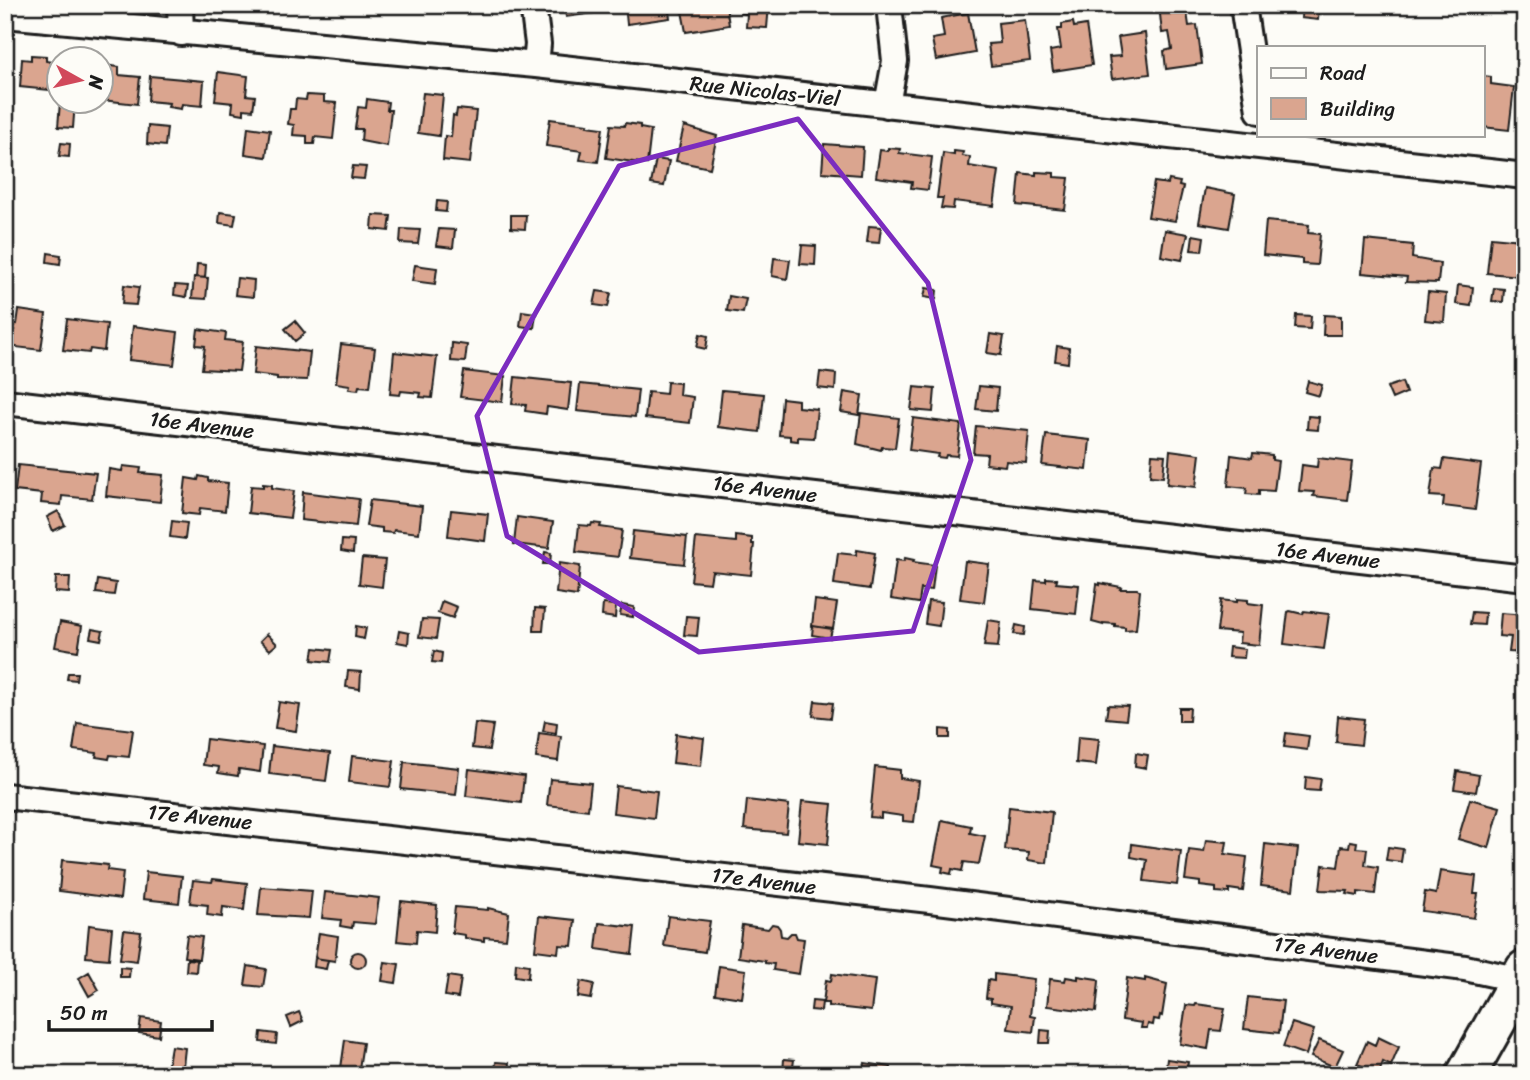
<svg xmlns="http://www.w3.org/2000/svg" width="1530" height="1080" font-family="Sriracha,sans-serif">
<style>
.building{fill:#daa58f;stroke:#1c1c1c;stroke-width:2}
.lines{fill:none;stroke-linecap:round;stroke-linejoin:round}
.street-casing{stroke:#1c1c1c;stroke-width:30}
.primary-casing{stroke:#1c1c1c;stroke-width:44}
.street{stroke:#fdfcf7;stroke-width:24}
.primary{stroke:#fdfcf7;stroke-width:38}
.marked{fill:none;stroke:#7b2cbf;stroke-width:5;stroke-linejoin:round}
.labels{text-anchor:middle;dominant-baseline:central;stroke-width:7;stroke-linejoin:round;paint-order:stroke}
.street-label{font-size:21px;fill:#1c1c1c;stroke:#fdfcf7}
</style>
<rect width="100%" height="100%" fill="#fdfcf7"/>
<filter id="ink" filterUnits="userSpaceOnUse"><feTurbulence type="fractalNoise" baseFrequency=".0143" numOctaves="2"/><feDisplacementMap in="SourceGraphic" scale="14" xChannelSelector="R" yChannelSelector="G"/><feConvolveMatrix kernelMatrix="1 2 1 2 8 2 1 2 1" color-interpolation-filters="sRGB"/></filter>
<g filter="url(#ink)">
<path class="building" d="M564,5H609L610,11L566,17Z
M625,5H668L670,18L627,24Z
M699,5H726L729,25L686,32L682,11L699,8Z
M742,5H769L767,28L746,27L747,14L741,13Z
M789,5H810V14L788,13Z
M1038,5H1055V11H1038Z
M1159,5H1186L1189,26L1197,25L1202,64L1166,69L1164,51L1172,49L1169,32L1162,33Z
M1302,6L1319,8L1318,20L1301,18Z
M968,13L975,53L936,60L932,39L944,37L941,18Z
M1025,20L1030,61L991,66L988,44L1000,43L998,23Z
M1073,22L1074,27L1086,25L1092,65L1053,71L1050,51L1061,49L1058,29H1062V24Z
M1145,33L1150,74L1112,79L1109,57L1121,56L1118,37Z
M31,55L46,56V61L52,62L51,66L58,67L57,87L49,86V90L20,87L22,59L31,60Z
M102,65L119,67V75L140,77L137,104L102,100Z
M5,67H12L8,97H5Z
M218,72L248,76L246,95L255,96L253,110L244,109V114L232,112L233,103L215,101Z
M150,76L204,81L202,106L182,104L181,109L168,107L169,103L148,101Z
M1483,76L1491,77V84L1514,87L1509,130L1483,127Z
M423,93L443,95L439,136L418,133Z
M307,95L324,96V102L337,103L333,139L315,137L314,144H307V136L293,135L294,125L288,124L290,109H295L296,99L306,100Z
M367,99L388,102L387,110H391L387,146L361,141L362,129H355L358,107L366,108Z
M60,102H75L73,128L58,127Z
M457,109L476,111L470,163L443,160L445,136L451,137L453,115L456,116Z
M550,119L588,124L587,126L603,128L598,162L580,160L582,151L546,146Z
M625,123L640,125V128L651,130L647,164L606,158L611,125L624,126Z
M148,126L167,128L165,146L147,144Z
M684,126L717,136L710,168L676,161Z
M248,127L270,130L266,157L245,154Z
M61,143L70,144L69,157L59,156Z
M824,144L863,147L861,175L822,172Z
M888,148L900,149L899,153L932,157L928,190L911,188L912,182L876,177L880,150L888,151Z
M954,151L963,152L962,156L970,157L969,166L999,171L994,206L954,201L953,209L941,208L943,198H937L943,153L954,155Z
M656,159L669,161L664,186L651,184Z
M353,166L366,167L364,179L351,178Z
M1036,172L1054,173V177L1069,178L1065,210L1017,205L1020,173L1036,175Z
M1169,180L1180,182L1179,186L1183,187L1175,221L1148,217L1154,182L1168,184Z
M1205,188L1235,194L1229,228L1199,223Z
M437,201L447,202L446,212L436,211Z
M220,212L236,214L234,225L219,223Z
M373,215L391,216L389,231L372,229Z
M511,215H526L525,229L511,228Z
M1266,221L1309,225L1308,233L1320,234L1317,265L1302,264V259L1263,255Z
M869,226L881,227L879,243L867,242Z
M401,229L420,230L418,244L400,243Z
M439,229L455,230L453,248L436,246Z
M1165,230L1188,234L1182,260L1161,256Z
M1193,235L1204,237L1202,251L1191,250Z
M1491,237L1521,240L1520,245H1523L1520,276L1487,273Z
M1365,240L1413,245L1412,258L1440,263L1438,283L1406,282L1407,277L1362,273Z
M802,245L816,246L815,265L800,264Z
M48,253L61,255L60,264L47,262Z
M774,258L790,260L787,279L772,276Z
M197,264L206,265L205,278L196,277Z
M415,265L437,268L435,284L412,281Z
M194,277L208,278L206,299L192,298Z
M237,278L254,280L253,297L235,295Z
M124,285L139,287L136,305L122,304Z
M175,285L188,286L186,297L174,295Z
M1458,285L1473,287L1471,306L1456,304Z
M926,288L937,290L936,299L924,297Z
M1494,288L1504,289L1503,302L1492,301Z
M597,291L611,293L608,307L594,305Z
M1428,292L1446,294L1444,322L1425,320Z
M729,296L746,299L743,313L727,311Z
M19,310L46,314L41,350L7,346L10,323L17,324Z
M522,311L536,313L534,328L520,326Z
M1296,315L1311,316L1310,329L1295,328Z
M1324,315L1341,316V335H1323Z
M67,319L107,324L104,351L90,349L89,353L63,350Z
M295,321L305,333L295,341L285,329Z
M133,326L178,332L174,365L129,360Z
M198,329L226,333L225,340L243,342L239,371L202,369L205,346L196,345Z
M700,334L708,336L706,349L697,347Z
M990,334L1004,336L1001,355L987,353Z
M452,343L467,345L465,362L451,361Z
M341,344L375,348L370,387L359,386L358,390L349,389L350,385L336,383Z
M256,346L310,352L307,380L277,379V377L253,374Z
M1057,346L1069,348L1068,363L1055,361Z
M394,352L437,357L432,398L420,397L421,393L401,391L400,395L390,394Z
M464,371L505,376L502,402L460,397Z
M820,372L836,374L835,390L818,388Z
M515,377L571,383L568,410L547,407L546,414L525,411L526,405L512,404Z
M1308,381L1322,385L1319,396L1305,392Z
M667,382L680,383L679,395L693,397L690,423L645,418L648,392L666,394Z
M1402,382L1406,393L1392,399L1387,387Z
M580,384L638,390L635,417L577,411Z
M979,386L998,388L996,411L976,409Z
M914,387L935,389L933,412L911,410Z
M722,390L764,394L760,432L718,427Z
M844,392L862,395L859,415L841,412Z
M782,398L798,400V407L817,409L814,438L798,437V441L790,440V436L779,435Z
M861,413L899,418L895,448L882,447L881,450L857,444Z
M1308,416L1319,417L1318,430L1307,429Z
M913,418L961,424L957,456L946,455L945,458L937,457L938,454L909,450Z
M976,426L1029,431L1026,463L1006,461L1005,466L986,464L987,454L973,453Z
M1046,435L1090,440L1087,470L1042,465Z
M1170,450L1200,454L1196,487L1167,484Z
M1253,453L1272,455V460L1278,461L1274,491L1259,490V495L1246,494L1247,488L1228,486L1231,455L1252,458Z
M1152,454L1165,455L1163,477L1150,476Z
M1318,458L1352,462L1347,500L1313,496L1314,492L1299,491L1302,465L1317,467Z
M1444,459L1481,464L1475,510L1443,506L1444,497L1430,496L1434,468L1442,469Z
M18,465L96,473L92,499L62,496L61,505L41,503L42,494L15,491Z
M123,466L141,468L140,473L163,475L160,502L106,496L109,469L122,471Z
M199,476L208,478V481L228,483L225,511L200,508L199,515L182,513L186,478L198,480Z
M263,484L272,485V488L294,491L290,518L248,513L251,486L263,487Z
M303,492L359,499L356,526L301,520Z
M370,500L422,506L419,533L394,530L393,533L382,532V528L366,526Z
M451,510L488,514L485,541L448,536Z
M58,511L65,525L53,531L47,517Z
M517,517L553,522L549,548L514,544Z
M172,521L187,523L185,539L170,537Z
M592,523L601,524L600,527L622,530L618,557L576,552L579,525L591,526Z
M633,531L687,537L684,564L630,558Z
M736,536L752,538V544H754L751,575L712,571L710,583L691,581L696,538L736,542Z
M342,540L354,541L353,553L341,551Z
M857,550L875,553L870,589L834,584L838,553L856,555Z
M545,552L551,553L550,564H543Z
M362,558L385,560L382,587L359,584Z
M905,558L914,560L913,562L935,565L932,590L921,589L919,603L891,599L896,560L904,561Z
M965,561L989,564L984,602L960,599Z
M559,563L580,566L577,596L556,593Z
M56,577H70L69,593L55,592Z
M1046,578L1057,579L1056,583L1079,585L1076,614L1032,609L1035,580L1046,581Z
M98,580L116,583L114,595L96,593Z
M1100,583L1121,587L1120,589H1137L1140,591L1136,629L1125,630V627L1115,626V624L1103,623V625L1092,622L1097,584L1100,585Z
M1237,599L1248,600V603L1263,605L1259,645L1239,643L1240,633L1217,631L1221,600L1237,602Z
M815,600L837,603L833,629L812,626Z
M442,601L457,607L453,618L438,613Z
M928,601L942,602L939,626L925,624Z
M603,604L616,605L615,618L602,616Z
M622,605L634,607L633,617L620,615Z
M535,608L545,609L543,631H534Z
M1290,611L1303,614L1304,611L1329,614L1324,649L1284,644L1288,612Z
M1472,612L1485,613L1484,625L1470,624Z
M1501,613L1525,615V653L1509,652L1511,637L1499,636Z
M686,616L699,617L697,636L684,635Z
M422,619L439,620L436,639L419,637Z
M988,620L1001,622L998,647L984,646Z
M60,622L82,626L78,651L55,647Z
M1016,625L1025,627L1024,635L1014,634Z
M356,626L366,628L364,639L355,637Z
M813,626L832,629L830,638L812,635Z
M92,629L103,631L101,640L90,638Z
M399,631L409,633L408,644L397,642Z
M267,634L277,644L270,650L260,641Z
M1229,647L1245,649L1244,658L1228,657Z
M314,648L332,650L330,662L312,660Z
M434,651L442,653L441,663L432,662Z
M348,671L361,672L360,689L346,687Z
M68,673H77L76,680L67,679Z
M815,701L833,703L831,718L813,716Z
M279,702L300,705L296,731L275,728Z
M1108,705L1128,706L1126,720L1106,718Z
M1179,708H1190L1189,721H1179Z
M1338,716L1364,719L1361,745L1336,742Z
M545,721L557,723L556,733L543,731Z
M77,723L133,730L129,757L110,755L109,759L96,757L97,753L73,750Z
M475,723L493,725L489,750L472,748Z
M940,729L950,730V738H940Z
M539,733L561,736L558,761L536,758Z
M1286,733L1309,736L1307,750L1284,747Z
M676,734L704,738L701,766L673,763Z
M1078,737L1099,739L1096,765L1076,763Z
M206,739L263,746L260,772L239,769L238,776L218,773L219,767L203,765Z
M272,746L330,753L326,781L269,774Z
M1136,753L1148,755L1146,768L1135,766Z
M352,756L394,761L390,787L349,782Z
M404,762L459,768L456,795L401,789Z
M875,767L900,770V778L919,781L914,822L903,821V816L881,813V818L870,817Z
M469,769L524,776L521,803L466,796Z
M1457,771L1479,775L1476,792L1454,789Z
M1306,777L1321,779L1319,791L1305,790Z
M550,779L591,783L588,810L547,805Z
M616,786L657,791L654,818L613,813Z
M1470,799L1500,807L1489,848L1458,839Z
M747,800L789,805L786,833L744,829Z
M802,801L832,804L828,844L798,841Z
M1009,807L1052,812L1047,863L1028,860L1029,852L1005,850Z
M942,820L971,826L970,833L985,836L979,864L964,862L962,871L952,869L951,874L942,872L943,867L933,865Z
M1206,840L1227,842L1225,854L1247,857L1243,891L1229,889V893L1216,892V888L1200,886V882L1185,880L1189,850L1204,852Z
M1350,841L1357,842L1356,848L1367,849L1365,865L1378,867L1375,894L1358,892V896L1347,894L1348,891L1320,890L1323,865L1338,867L1341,846L1349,847Z
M1132,844L1181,851L1177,885L1144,881L1147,860L1131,857Z
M1265,844L1298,848L1293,890L1261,886Z
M1388,847L1403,849L1401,862L1386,860Z
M62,860L108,865L107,870L123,872L120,899L59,891Z
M1440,871L1476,876L1474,894H1478L1474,918L1422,911L1425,892L1436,894Z
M146,872L182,876L179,903L143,899Z
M213,879L247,883L244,910L223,907L222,917L207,915L208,905L190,903L193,880L212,882Z
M261,887L312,891L309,918L258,915Z
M325,892L379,898L375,924L353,922L352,928L340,926L341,920L322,918Z
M401,901L437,905L435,932L417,930L416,943L397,941Z
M455,907L488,910V908L509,913L506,939L484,937V941L465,938V935L452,933Z
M539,916L575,920L572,946L559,945L558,953L535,950Z
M668,916L710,921L705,952L664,946Z
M599,923L635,927L632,954L596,949Z
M772,924L777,925L780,929L781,936L787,937L791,933H795L797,938L804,939L799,974L773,970L774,964L765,963V961L738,957L742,925L768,929Z
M89,925L112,928L109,959L86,957Z
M124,930L141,932L137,961L120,959Z
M319,933L338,936L335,961L315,958Z
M187,935L202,937L199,959L184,957Z
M350 960a8 8 0 1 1 16 0a8 8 0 1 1-16 0Z
M315,958L328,960L326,969L314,967Z
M187,959L197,960L196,972L186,971Z
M385,962L399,964L396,983L382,981Z
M516,963L529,965L528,978L515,976Z
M248,966L266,969L263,987L245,985Z
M719,966L746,970L742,998L715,994Z
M120,967L130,968L129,977H120Z
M89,972L99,990L89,996L79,978Z
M832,974L875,980L871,1011L828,1006V1003H823L826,980L831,981Z
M994,974L1034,979L1030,1016L1035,1017L1033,1032L1008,1029L1011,1006L991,1003V999L986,998L988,980L994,981Z
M448,976L461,978L458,998L445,996Z
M1078,976L1097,979L1099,981L1096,1012L1047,1006L1050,979L1065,981L1066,977L1078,979Z
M1127,978L1145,981V978L1167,984L1162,1016L1160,1015L1159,1020L1154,1019L1153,1025L1148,1024L1147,1028H1141L1142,1023L1122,1020Z
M581,981L594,984L591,999L578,997Z
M1248,997L1283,1001L1279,1033L1244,1029Z
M812,1001L822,1002L821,1011L811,1010Z
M1196,1004L1225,1008L1221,1031L1211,1030L1208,1049L1180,1044L1186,1005L1195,1006Z
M299,1012L303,1021L291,1027L287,1017Z
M141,1018L161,1021L159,1036L139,1033Z
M1292,1023L1314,1030L1306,1055L1283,1047Z
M1041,1030L1050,1031L1049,1043H1040Z
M261,1032L277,1034L276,1044L260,1042Z
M1378,1037L1399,1047L1391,1066L1383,1062L1379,1073L1357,1064L1367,1041L1375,1045Z
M345,1040L363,1043L358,1075H345L346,1068H341Z
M1319,1040L1343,1050L1335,1067L1311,1057Z
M171,1046L185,1048L182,1075H166Z
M784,1059L794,1060L792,1074L783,1073Z
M1167,1059L1188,1062L1186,1075H1165Z
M496,1062L509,1063L508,1072L495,1070Z
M865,1063L891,1067L890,1075H863Z
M969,1071L998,1074V1075H969Z"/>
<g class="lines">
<g class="street-casing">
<path id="street" d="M180,5L181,33
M533,5L538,44L536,65
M1243,5L1259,111
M5,15L536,65L1525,176
M887,105L895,61L889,5
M5,402L1525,578
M5,796L930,900L1465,968L1525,981"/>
</g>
<g class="primary-casing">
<path id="primary" d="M1466,1075L1525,970"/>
</g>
<use href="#street" class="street"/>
<use href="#primary" class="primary"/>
</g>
</g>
<path class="marked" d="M798,119L928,283L971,460L913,631L699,652L507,536L477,416L619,166Z"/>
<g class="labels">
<g class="street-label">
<text transform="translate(765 91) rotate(6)">Rue Nicolas-Viel</text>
<text transform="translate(202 425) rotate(7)">16e Avenue</text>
<text transform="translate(765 489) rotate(7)">16e Avenue</text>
<text transform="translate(1328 555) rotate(7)">16e Avenue</text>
<text transform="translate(200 817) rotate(6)">17e Avenue</text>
<text transform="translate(764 881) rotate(7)">17e Avenue</text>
<text transform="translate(1326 950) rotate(7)">17e Avenue</text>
</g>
</g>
<rect width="1530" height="1080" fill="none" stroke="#fdfcf7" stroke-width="28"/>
<rect x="14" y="14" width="1502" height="1052" fill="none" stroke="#1c1c1c" stroke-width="2.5" filter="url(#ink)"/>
<rect x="1257" y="46" width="228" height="91" fill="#fdfcf7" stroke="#a3a29f" stroke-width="2"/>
<rect x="1271" y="68" width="35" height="10" fill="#fdfcf7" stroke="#a3a29f" stroke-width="2"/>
<text x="1320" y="80" font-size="21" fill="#1c1c1c">Road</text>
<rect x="1271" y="98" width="35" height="21" fill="#daa58f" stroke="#a3a29f" stroke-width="2"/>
<text x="1320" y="116" font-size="21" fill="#1c1c1c">Building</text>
<g transform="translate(80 80) rotate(98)"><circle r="33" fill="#fdfcf7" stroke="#a3a29f" stroke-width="2"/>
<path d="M0-5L12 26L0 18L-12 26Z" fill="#d1495b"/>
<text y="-10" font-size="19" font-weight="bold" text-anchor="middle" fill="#1c1c1c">N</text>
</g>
<path d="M49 1020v10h163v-10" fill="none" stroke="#1c1c1c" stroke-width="3.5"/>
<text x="60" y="1020" font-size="21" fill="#1c1c1c" stroke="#fdfcf7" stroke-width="5" paint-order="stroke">50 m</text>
</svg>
